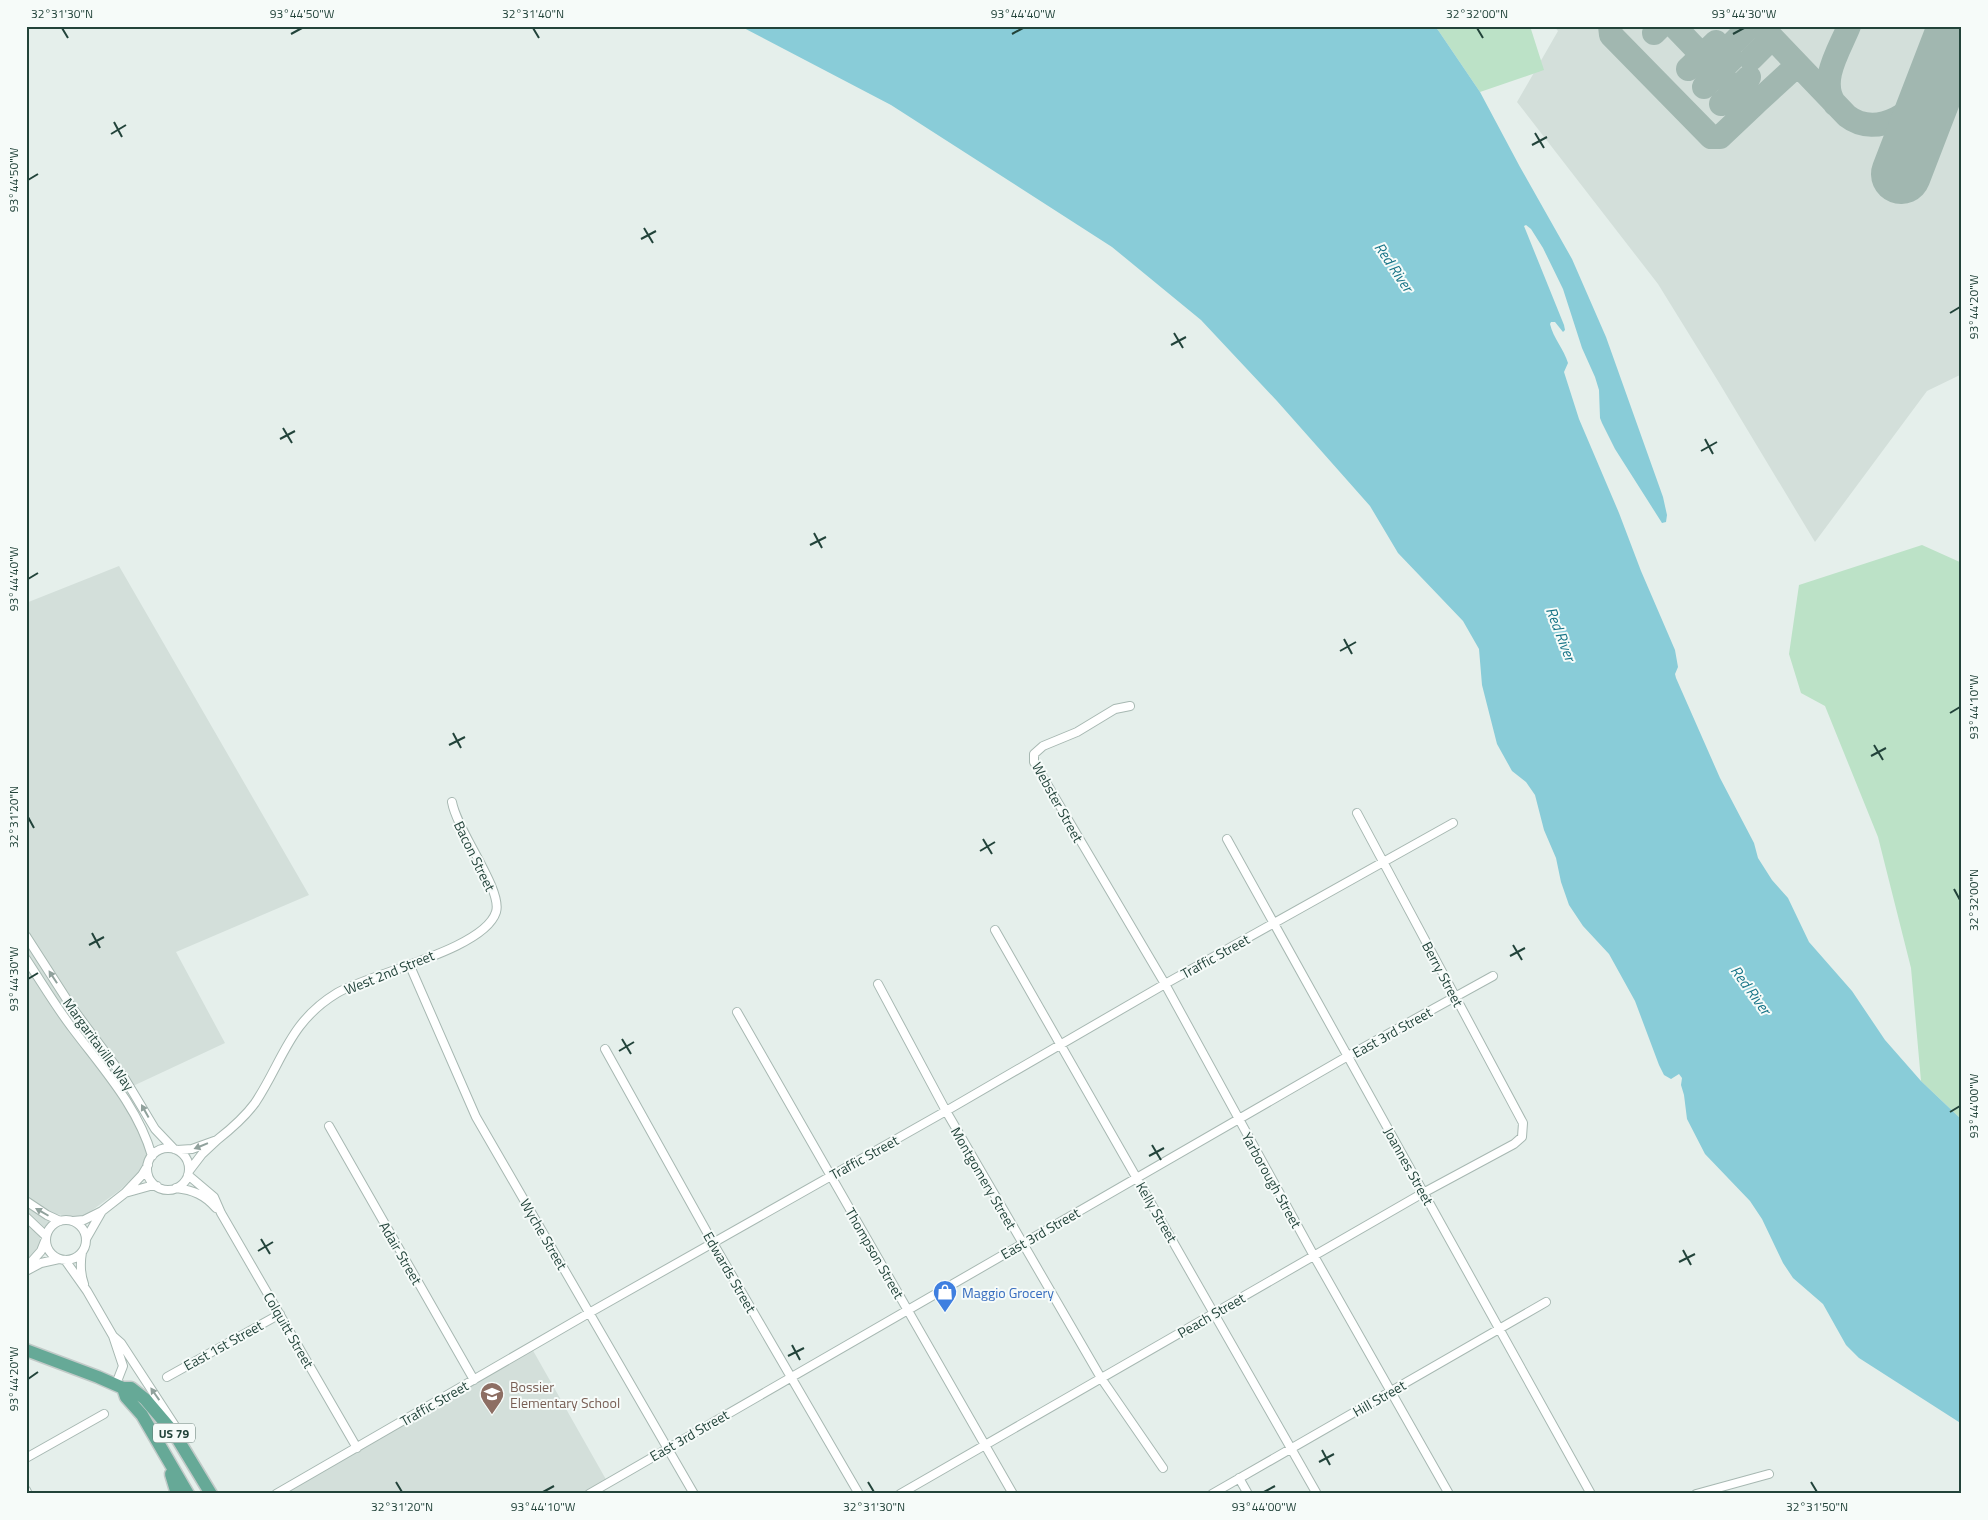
<svg xmlns="http://www.w3.org/2000/svg" width="1988" height="1520" font-family="'Titillium Web',sans-serif">
<style>
.built{fill:#d3dfda}
.green{fill:#bce2c7}
.water{fill:#89ccd8}
.lines{fill:none;stroke-linecap:round;stroke-linejoin:round}
.taxiway{stroke:#a1b7b0;stroke-width:24}
.runway{stroke:#a1b7b0;stroke-width:60}
.street-casing{stroke:#a7b8b2;stroke-width:10}
.primary-casing{stroke:#c1cac8;stroke-width:15}
.street{stroke:#fff;stroke-width:8}
.primary{stroke:#66a997;stroke-width:12}
.oneway{fill:#90a19c}
.ticks{fill:none;stroke:#22433a;stroke-width:2}
.labels{text-anchor:middle;dominant-baseline:central;stroke-width:4;stroke-linejoin:round;paint-order:stroke}
.shield{fill:#f6fbf9;stroke:#627a73;stroke-width:1}
.shield-label{font-size:12px;font-weight:bold;fill:#22433a}
.street-label{font-size:14px;fill:#22433a;stroke:#f6fbf9}
.shop-label{font-size:14px;fill:#366cbe;stroke:#f6fbf9;text-anchor:start}
.education-label{font-size:14px;fill:#785e54;stroke:#f6fbf9;text-anchor:start}
.water-label{font-size:15px;font-style:italic;fill:#167386;stroke:#f6fbf9}
.neatline{fill:none;stroke:#22433a;stroke-width:2}
.ticks-label{font-size:12px;text-anchor:middle;fill:#22433a}
</style>
<rect width="100%" height="100%" fill="#e5efeb"/>
<path class="built" d="M1554,26H1962V374L1927,391L1815,542L1718,381L1658,284L1517,102L1558,31Z
M119,566L309,895L176,952L225,1043L118,1093L146,1147V1159L141,1170L120,1190L87,1214L78,1217L55,1214L40,1234V1245L37,1252L26,1263V603Z
M531,1347L608,1483L588,1494H278Z"/>
<path class="green" d="M1434,26H1530L1544,70L1480,92L1438,30Z
M1922,545L1962,563V1120L1921,1081L1911,968L1878,837L1825,706L1801,693L1789,654L1799,585Z"/>
<path class="water" d="M740,26H1434L1438,30L1480,92L1520,167L1572,259L1606,337L1663,497L1667,515L1666,522L1662,523L1615,449L1602,423L1600,418L1599,390L1595,377L1582,348L1563,289L1543,248L1531,229L1526,225L1524,226L1564,325L1565,330L1563,332L1555,322H1551L1550,324C1553,338 1564,349 1568,363L1564,372L1579,419L1619,513L1641,571L1675,650L1678,667L1675,674L1676,678L1720,778L1754,843L1758,858L1772,880L1788,898L1809,942L1852,991L1885,1040L1921,1081L1962,1120V1424L1859,1358L1846,1345L1823,1304L1793,1278L1783,1263L1762,1219L1750,1201L1705,1154L1687,1119L1684,1095L1681,1085L1682,1078L1679,1074L1671,1079L1664,1075L1659,1065L1635,1001L1609,954L1583,926L1569,905L1561,882L1556,858L1544,830L1535,795L1526,782L1512,771L1497,744L1482,685L1479,649L1463,621L1398,553L1370,506L1277,401L1201,320L1112,247L891,105Z"/>
<g class="lines">
<path class="taxiway" d="M1610,26L1611,35L1711,137H1720L1756,103
M1674,26L1749,104L1756,103L1792,70H1803
M1761,26L1847,116C1878,140 1918,110 1936,83
M1654,33L1661,26
M1734,42L1750,26
M1751,59L1772,38
M1688,69L1716,42
M1704,87L1732,59
M1721,104L1749,77
M1835,104C1818,81 1840,49 1849,26"/>
<path class="runway" d="M1901,174L1958,26"/>
<g class="street-casing">
<path id="street" d="M1130,706L1115,709L1077,732L1043,746L1034,754V762L1165,984L1314,1256L1449,1494
M1227,839L1591,1494
M995,930L1317,1494
M26,936L71,1006L125,1079L155,1129L174,1149
M26,959C42,983 56,1007 73,1029C103,1069 138,1107 152,1156
M410,966L476,1117L694,1494
M878,984L946,1111L1101,1378L1163,1468
M737,1012L1013,1494
M605,1049L713,1243L859,1494
M329,1126L474,1380
M217,1140C231,1129 244,1118 255,1103C283,1061 289,1022 337,993C371,973 484,950 496,912C503,890 457,831 452,802
M147 1169a21 21 0 1 1 42 0a21 21 0 1 1-42 0Z
M177,1150L192,1149L217,1140L202,1154L189,1171
M148,1165L142,1175L125,1193L150,1186H157
M188,1175L214,1197L221,1213L357,1448
M176,1188C193,1190 205,1195 216,1208
M26,1201L47,1215L60,1221
M102,1211L125,1193
M26,1217L46,1236
M46 1240a20 20 0 1 1 40 0a20 20 0 1 1-40 0Z
M73,1221L84,1220L102,1211L86,1239
M82,1252C80,1264 80,1273 84,1284
M65,1260L87,1291L113,1336L121,1343L179,1432
M26,1268L41,1251L45,1241
M26,1271L41,1263L59,1259
M113,1336L123,1366L116,1384
M167,1377L280,1314
M26,1458L104,1414
M1239,1478L1248,1494
M26,1490L28,1494
M276,1494L589,1313L946,1111L1165,984L1453,823
M589,1494L1348,1056L1493,976
M900,1494L1423,1193L1514,1144L1522,1137L1523,1123L1357,813
M1212,1494L1546,1302
M1696,1494L1769,1474"/>
</g>
<g class="primary-casing">
<path id="primary" d="M26,1350L98,1377L123,1388H131L145,1399L174,1433L211,1494
M123,1388L126,1397L142,1415L188,1494
M171,1474L177,1494"/>
</g>
<use href="#street" class="street"/>
<use href="#primary" class="primary"/>
</g>
<defs><path id="oneway-solid" d="M-6-.8H1V-3.2L6.5 0L1 3.2V.8H-6Z" transform="scale(1.25)"/></defs>
<g class="oneway">
<use href="#oneway-solid" transform="translate(53 977) rotate(-123)"/>
<use href="#oneway-solid" transform="translate(145 1111) rotate(-119)"/>
<use href="#oneway-solid" transform="translate(201 1146) rotate(158)"/>
<use href="#oneway-solid" transform="translate(42 1212) rotate(-150)"/>
<use href="#oneway-solid" transform="translate(155 1394) rotate(-125)"/>
</g>
<path class="ticks" d="M62,28L68,38M533,28L539,38M1477,28L1483,38M291,34L302,28M1012,34L1023,28M1733,34L1744,28M114,122L122,137M1535,133L1544,148M111,134L126,125M1532,145L1547,137M28,180L38,174M644,228L653,243M641,239L656,231M1950,313L1960,307M1174,333L1183,348M1171,345L1186,337M283,428L292,443M280,439L295,431M1705,439L1713,454M1701,451L1717,442M814,533L822,548M810,545L826,537M28,579L38,573M1344,639L1352,654M1340,651L1356,642M1950,713L1960,707M453,733L461,748M449,745L465,737M1874,745L1883,760M1871,756L1886,748M28,817L34,828M983,839L992,854M980,851L995,842M1954,889L1960,900M92,933L100,948M89,945L104,937M1513,945L1522,960M1510,956L1525,948M28,979L38,973M622,1039L631,1054M619,1051L634,1042M1950,1112L1960,1106M1152,1145L1161,1160M1149,1156L1164,1148M261,1239L270,1254M1683,1250L1691,1265M258,1251L273,1242M1679,1262L1695,1254M792,1345L800,1360M788,1356L804,1348M28,1379L38,1372M1322,1450L1330,1465M1319,1462L1334,1454M396,1482L402,1492M868,1482L874,1492M1811,1482L1817,1492M543,1492L554,1486M1264,1492L1275,1486"/>
<defs>
<g id="shop-pin" transform="scale(1.25)"><path d="M0 17L-7.5 6A9.5 9.5 0 1 1 7.5 6Z" fill="#3f7fe0" stroke="#f6fbf9"/><path d="M-5-2.5h2.3a2.7 3.5 0 0 1 5.4 0H5L5.5 6h-11ZM-1.5-2.5h3a1.5 2.3 0 0 0-3 0Z" fill="#fff"/></g>
<g id="school-pin" transform="scale(1.25)"><path d="M0 17L-7.5 6A9.5 9.5 0 1 1 7.5 6Z" fill="#8d6e63" stroke="#f6fbf9"/><path d="M0-5L7-2L0 1L-7-2ZM-4 1L0 2.5L4 1V4Q0 6-4 4Z" fill="#fff"/></g>
</defs>
<g fill-rule="evenodd">
<use href="#shop-pin" x="945" y="1292"/>
<use href="#school-pin" x="492" y="1394"/>
</g>
<g class="labels">
<rect class="shield" x="153" y="1423.5" width="42" height="19" rx="4"/>
<g class="shield-label">
<text x="174" y="1433">US 79</text>
</g>
<g class="street-label">
<text transform="translate(1058 802) rotate(61)">Webster Street</text>
<text transform="translate(475 856) rotate(64)">Bacon Street</text>
<text transform="translate(1215 956) rotate(-29)">Traffic Street</text>
<text transform="translate(389 972) rotate(-22)">West 2nd Street</text>
<text transform="translate(1443 974) rotate(62)">Berry Street</text>
<text transform="translate(1392 1032) rotate(-29)">East 3rd Street</text>
<text transform="translate(99 1044) rotate(54)">Margaritaville Way</text>
<text transform="translate(864 1157) rotate(-29)">Traffic Street</text>
<text transform="translate(1409 1166) rotate(61)">Joannes Street</text>
<text transform="translate(984 1178) rotate(60)">Montgomery Street</text>
<text transform="translate(1272 1180) rotate(61)">Yarborough Street</text>
<text transform="translate(1157 1212) rotate(60)">Kelly Street</text>
<text transform="translate(1040 1233) rotate(-30)">East 3rd Street</text>
<text transform="translate(544 1234) rotate(60)">Wyche Street</text>
<text transform="translate(401 1253) rotate(60)">Adair Street</text>
<text transform="translate(875 1253) rotate(60)">Thompson Street</text>
<text transform="translate(730 1272) rotate(60)">Edwards Street</text>
<text transform="translate(1211 1315) rotate(-30)">Peach Street</text>
<text transform="translate(289 1330) rotate(60)">Colquitt Street</text>
<text transform="translate(223 1345) rotate(-29)">East 1st Street</text>
<text transform="translate(1379 1398) rotate(-30)">Hill Street</text>
<text transform="translate(434 1403) rotate(-30)">Traffic Street</text>
<text transform="translate(689 1435) rotate(-30)">East 3rd Street</text>
</g>
<g class="shop-label">
<text x="962" y="1292">Maggio Grocery</text>
</g>
<g class="education-label">
<text x="510" y="1386">Bossier<tspan x="510" dy="16">Elementary School</tspan></text>
</g>
<g class="water-label">
<text transform="translate(1394 267) rotate(56)">Red River</text>
<text transform="translate(1561 634) rotate(69)">Red River</text>
<text transform="translate(1751 990) rotate(54)">Red River</text>
</g>
</g>
<rect width="1988" height="1520" fill="none" stroke="#f6fbf9" stroke-width="55"/>
<rect x="28" y="28" width="1932" height="1464" class="neatline"/>
<g class="ticks-label">
<text x="62" y="18">32°31'30"N</text>
<text x="302" y="18">93°44'50"W</text>
<text x="533" y="18">32°31'40"N</text>
<text x="1023" y="18">93°44'40"W</text>
<text x="1477" y="18">32°32'00"N</text>
<text x="1744" y="18">93°44'30"W</text>
<text transform="translate(14 180) rotate(-90)" y="4">93°44'50"W</text>
<text transform="translate(1974 307) rotate(-90)" y="4">93°44'20"W</text>
<text transform="translate(14 579) rotate(-90)" y="4">93°44'40"W</text>
<text transform="translate(1974 707) rotate(-90)" y="4">93°44'10"W</text>
<text transform="translate(14 817) rotate(-90)" y="4">32°31'20"N</text>
<text transform="translate(1974 900) rotate(-90)" y="4">32°32'00"N</text>
<text transform="translate(14 979) rotate(-90)" y="4">93°44'30"W</text>
<text transform="translate(1974 1106) rotate(-90)" y="4">93°44'00"W</text>
<text transform="translate(14 1379) rotate(-90)" y="4">93°44'20"W</text>
<text x="402" y="1511">32°31'20"N</text>
<text x="543" y="1511">93°44'10"W</text>
<text x="874" y="1511">32°31'30"N</text>
<text x="1264" y="1511">93°44'00"W</text>
<text x="1817" y="1511">32°31'50"N</text>
</g>
</svg>
